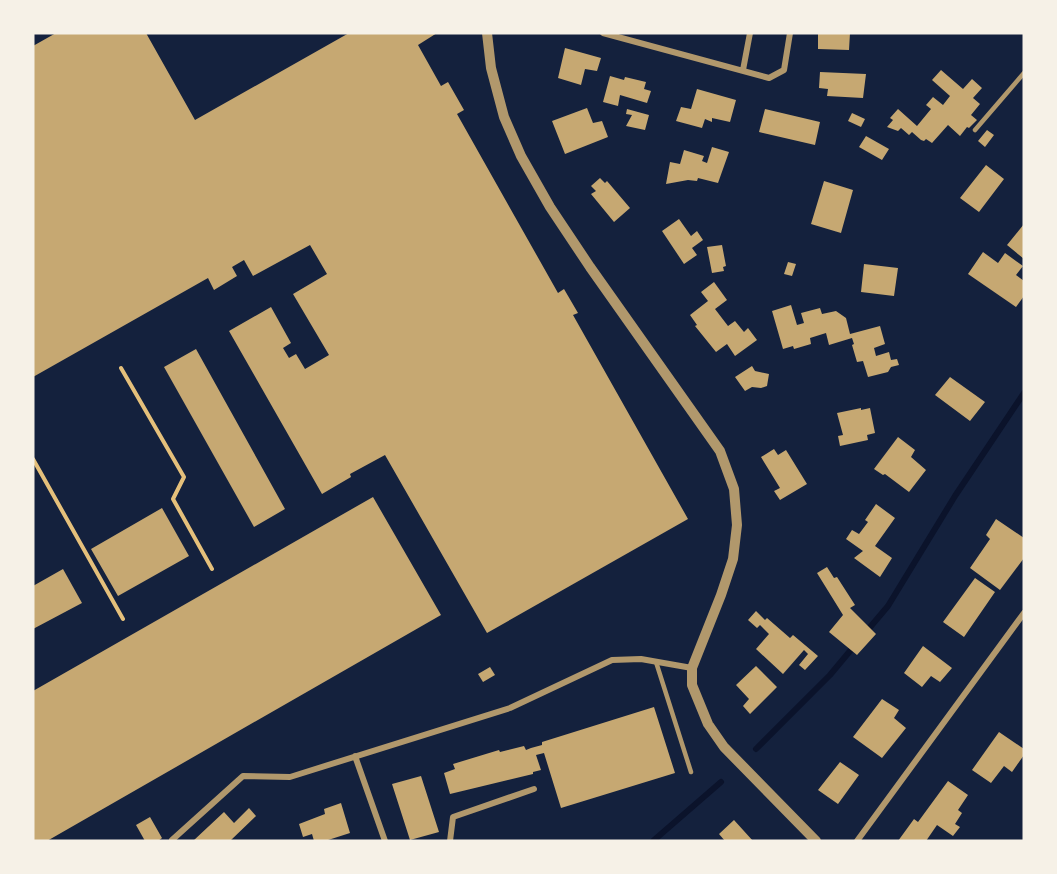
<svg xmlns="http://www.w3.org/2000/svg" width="1057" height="874" font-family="Cabin,sans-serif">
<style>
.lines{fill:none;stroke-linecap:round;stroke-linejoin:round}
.stream{stroke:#0b132b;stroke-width:6}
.building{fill:#c6a872}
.path{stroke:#e5c07b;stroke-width:4}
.service{stroke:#b1986c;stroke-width:4.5}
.minor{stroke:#b1986c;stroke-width:6}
.tertiary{stroke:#b1986c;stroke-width:10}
</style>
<rect width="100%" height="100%" fill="#14213d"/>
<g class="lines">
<path class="stream" d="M866,632L888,606L955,496L1024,393
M756,749L830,675L855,645
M653,841L721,782"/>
</g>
<path class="building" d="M56,33H146L195,120L349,33H437L418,45L441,86L448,82L464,110L457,114L558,293L564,289L578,313L573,315L688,519L487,633L385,455L350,474L351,477L322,494L229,331L271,307L291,343L283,348L289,358L296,354L305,369L329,355L293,294L327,274L310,245L253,276L244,260L232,267L237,276L214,290L208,278L33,377V46Z
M818,33H850L849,50L818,49Z
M565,48L601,58L597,71L585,69L581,85L558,78Z
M941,70L963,89L972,79L982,88L973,98L980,104L971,115L977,120L969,128L967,127L960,136L948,125L932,143L926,139L924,141L921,140L912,132L909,135L901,128L898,131L887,127L893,120L890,118L898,109L917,126L931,109L926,105L933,97L943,105L950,96L932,80Z
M820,72L866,74L863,98L827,96L828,89L819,88Z
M610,76L624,80L625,77L646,82L644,89L651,91L647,103L620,95L618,106L603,102Z
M697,89L736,100L730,122L712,118V122L705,119L702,128L676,121L681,107L691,109Z
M587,108L593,123L602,121L608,137L565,154L552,121Z
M627,109L649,115L645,130L626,126L632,115L626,114Z
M765,109L820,122L815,145L759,132Z
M852,113L865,119L861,127L848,121Z
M987,130L994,135L985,147L978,141Z
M866,136L889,149L882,160L859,147Z
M712,147L729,152L718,183L698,178L697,181L688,180L666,184L670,162L680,164L684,150L704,156L702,161L707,163Z
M986,165L1004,179L979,212L960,198Z
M600,178L605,183L607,181L630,208L614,222L591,194L596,191L591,186Z
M824,181L853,190L841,233L811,224Z
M679,219L691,236L697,231L703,240L692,248L697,255L684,264L662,231Z
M1024,224V259L1007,245Z
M722,245L726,266L723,267L724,271L712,273L707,247Z
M983,252L998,263L1005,253L1023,266L1016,275L1024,281V296L1016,307L968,274Z
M788,262L796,264L792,276L784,274Z
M864,264L898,268L894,296L861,292Z
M714,282L727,300L715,309L728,326L735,321L744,332L748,328L757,340L735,356L727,344L716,352L695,326L697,325L690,315L708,301L701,292Z
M791,305L797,325L804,323L801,313L820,308L822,314L836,311L846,318L850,334L880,326L885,344L874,348L876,356L889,352L891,360L897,359L899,365L891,367L888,372L868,377L863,361L857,362L852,345L854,344L852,338L829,345L826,333L810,338L811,344L794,349L793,346L783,349L772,311Z
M196,349L285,509L254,527L164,367Z
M752,366L755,371L769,374L767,386L761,388L752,387L745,391L735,377Z
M950,377L985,402L970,421L935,395Z
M861,408V410L870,408L875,433L867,435L868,440L840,446L838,436L843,435L837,413Z
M898,437L915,450L911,457L926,470L909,492L885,474L883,475L874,469Z
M774,449L778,455L786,450L807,484L780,500L774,491L780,488L761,457Z
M373,497L441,615L47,841H33V691Z
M876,504L895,518L875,546L892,558L880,577L854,558L863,551L846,539L852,530L859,534L868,522L865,520Z
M162,508L189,556L118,596L91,549Z
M996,519L1024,538V558L1000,590L970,568L990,539L986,535Z
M827,567L834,578L837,577L855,605L850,608L876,634L857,655L829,632L843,615L817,573Z
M63,569L82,603L33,629V586Z
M975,578L995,592L964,637L943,622Z
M756,611L765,620L767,618L790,638L793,635L818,656L805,670L799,665L808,654L804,650L783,674L756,649L769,634L760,625L757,628L748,620Z
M923,646L952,668L940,682L931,676L922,687L904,673Z
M756,666L777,687L750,714L743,706L749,699L736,685Z
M490,667L495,675L483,682L478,674Z
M882,699L899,710L894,718L906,728L882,758L853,737Z
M654,707L675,773L561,808L544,753L536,755L541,770L533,772V774L450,794L444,773L455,769L453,764L499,750L500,752L524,746L526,750L531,748L542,745V742Z
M999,732L1024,749V755L1012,772L1004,766L991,783L972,770Z
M840,762L859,775L838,804L818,790Z
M421,776L439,832L410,840L392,784Z
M948,781L968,795L958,810L962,813L955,824L960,827L953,836L937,825L926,841H898L914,819L918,822Z
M341,803L350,833L325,841H314L312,834L303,837L299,824L325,814L324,809Z
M249,808L256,816L230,841H193L224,812L234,823Z
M150,817L162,838L158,841H145L136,825Z
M734,820L753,841H725L719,834Z"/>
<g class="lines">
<path class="path" d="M121,368L184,477L173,499L212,569
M33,459L123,619"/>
<path class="service" d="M975,130L1024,73
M656,662L691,772"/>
<path class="minor" d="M603,33L769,78L784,70L790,33
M743,70L750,33
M355,756L385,841
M172,840L243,776L290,777L510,708L612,660L641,659L692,668
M450,841L453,817L534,789
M857,841L1024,613"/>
<path class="tertiary" d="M487,33L491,68L504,117L521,156L550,207L590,267L720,451L734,489L737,525L733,559L721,595L692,668V685L708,724L724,747L816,841"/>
</g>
<rect width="1057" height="874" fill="none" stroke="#f6f1e7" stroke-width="69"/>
</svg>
